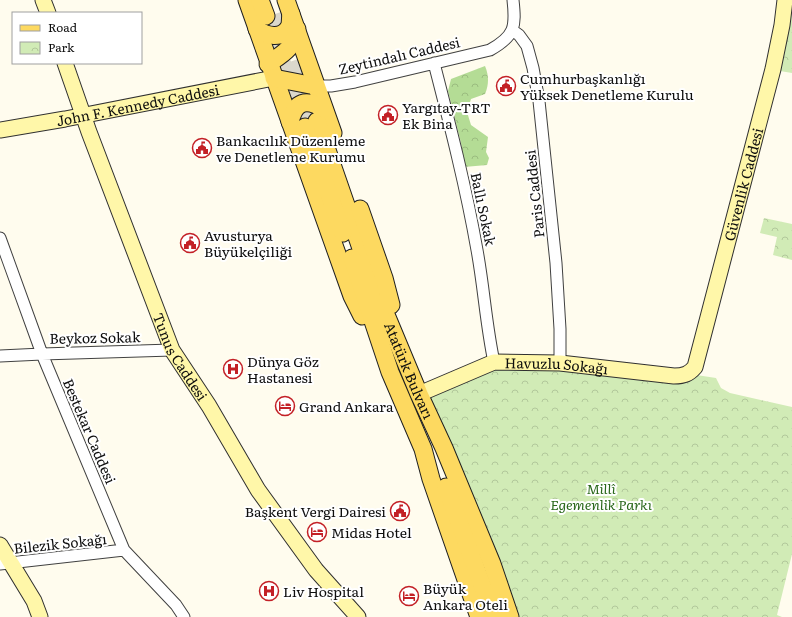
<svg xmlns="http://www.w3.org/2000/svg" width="792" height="617" font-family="Literata,serif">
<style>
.forest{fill:url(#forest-crowns)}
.park{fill:url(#park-crowns)}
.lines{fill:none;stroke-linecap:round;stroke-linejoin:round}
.primary-tunnel{stroke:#dbd8cc;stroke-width:17;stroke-dasharray:17 8;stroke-linecap:butt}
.street-casing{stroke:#414141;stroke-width:13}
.secondary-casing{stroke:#303030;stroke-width:17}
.primary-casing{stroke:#1f1f1f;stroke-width:19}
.street{stroke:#fff;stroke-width:11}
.secondary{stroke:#fff7a9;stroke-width:15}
.primary{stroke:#fdd960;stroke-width:17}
.labels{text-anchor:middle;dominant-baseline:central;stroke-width:4;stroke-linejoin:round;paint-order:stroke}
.street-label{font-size:14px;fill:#0e0e0e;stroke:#fff}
.poi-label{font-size:14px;fill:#0e0e0e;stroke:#fff;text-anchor:start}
.park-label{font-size:14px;font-style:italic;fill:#2a681b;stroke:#fff}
</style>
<defs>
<pattern id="forest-crowns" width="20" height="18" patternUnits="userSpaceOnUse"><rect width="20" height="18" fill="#b4dc95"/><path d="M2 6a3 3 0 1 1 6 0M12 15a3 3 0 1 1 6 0" fill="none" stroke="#9abc7f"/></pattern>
<pattern id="park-crowns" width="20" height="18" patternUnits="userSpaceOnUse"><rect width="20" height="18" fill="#d1ebb6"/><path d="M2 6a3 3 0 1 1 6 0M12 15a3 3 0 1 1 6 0" fill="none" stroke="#b2c89b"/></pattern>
</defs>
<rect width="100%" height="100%" fill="#fffcee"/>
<path class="forest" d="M485,66C489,75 489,85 485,94L471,99L467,112L471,125L488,137L486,152L489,158L487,165L464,167L461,143L448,91L451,79Z"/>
<path class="park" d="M792,7V73L780,71Z
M764,218L792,224V260L773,255L777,237L760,233Z
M494,362L690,374L716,378L721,388L730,393L792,407V554L777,615L782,617H517L419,394Z"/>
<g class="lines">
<path class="primary-tunnel" d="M278,13L315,116
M266,16L305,127"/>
<g class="street-casing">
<path id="street" d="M512,30L519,35L527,46L533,68L539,101L556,263L560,329V363
M434,63C450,125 466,187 477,250C484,288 486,325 494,362
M315,86H331L355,82L490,50C515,36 516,27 513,0
M0,238L42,354L124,550L176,605L184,617
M0,356L42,354L172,350
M0,564L124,550"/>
</g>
<g class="secondary-casing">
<g id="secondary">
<path d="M43,0L48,13"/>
<path id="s1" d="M65,63L89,132L172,350L209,406L258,490L316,570L358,617"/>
<path id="s2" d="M0,130L65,119L274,78"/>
<path id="s3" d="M419,394L494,362L560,363L674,376C684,376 689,374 695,367L773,69L782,25L785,0"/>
<path d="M0,545L34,601L40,617"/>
</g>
</g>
<g class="primary-casing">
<g id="primary">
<path d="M247,0L352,296L362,316"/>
<path d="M260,0L266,16"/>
<path d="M286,0L333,133"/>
<path d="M257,29C266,36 282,40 289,27C291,24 290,18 291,14"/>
<path d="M268,64C284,53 293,49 297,29"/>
<path d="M274,78L315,86"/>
<path id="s4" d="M317,121L374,286L419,394L444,448L492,564L510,617"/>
<path d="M290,122C295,101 306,98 324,109"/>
<path d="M305,127L343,233"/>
<path d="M360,209L384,278L391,305"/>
<path d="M352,258L390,372L423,449L431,479L479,617"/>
<path d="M446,487L494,617"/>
</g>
</g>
<use href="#street" class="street"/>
<use href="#secondary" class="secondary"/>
<use href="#primary" class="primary"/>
</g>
<defs>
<g id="civic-ring" transform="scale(1)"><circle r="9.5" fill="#fff" stroke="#c32026" stroke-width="1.5"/><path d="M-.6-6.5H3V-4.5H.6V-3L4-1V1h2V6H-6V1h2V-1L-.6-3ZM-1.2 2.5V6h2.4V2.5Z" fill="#c32026"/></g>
<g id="hospital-ring" transform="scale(1)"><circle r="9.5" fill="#fff" stroke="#c32026" stroke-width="1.5"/><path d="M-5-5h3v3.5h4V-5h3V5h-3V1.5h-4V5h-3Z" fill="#c32026"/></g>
<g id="hotel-ring" transform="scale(1)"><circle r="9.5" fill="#fff" stroke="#c32026" stroke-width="1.5"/><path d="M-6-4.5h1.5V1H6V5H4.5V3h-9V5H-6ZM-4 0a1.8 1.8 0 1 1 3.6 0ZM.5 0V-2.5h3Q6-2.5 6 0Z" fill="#c32026"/></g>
</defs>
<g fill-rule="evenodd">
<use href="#civic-ring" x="506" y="86"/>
<use href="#civic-ring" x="388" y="115"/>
<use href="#civic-ring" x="202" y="148"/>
<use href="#civic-ring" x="190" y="243"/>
<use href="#hospital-ring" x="233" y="369"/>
<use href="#hotel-ring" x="285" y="406"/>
<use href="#civic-ring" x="400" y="511"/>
<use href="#hotel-ring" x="317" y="532"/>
<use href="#hospital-ring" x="269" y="591"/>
<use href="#hotel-ring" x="409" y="596"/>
</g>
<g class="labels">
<g class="street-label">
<text transform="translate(399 55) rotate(-13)">Zeytindalı Caddesi</text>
<text stroke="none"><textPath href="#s2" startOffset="140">John F. Kennedy Caddesi</textPath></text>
<text stroke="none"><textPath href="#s3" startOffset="475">Güvenlik Caddesi</textPath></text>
<text transform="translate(534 194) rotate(-96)">Paris Caddesi</text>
<text transform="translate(484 209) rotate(78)">Ballı Sokak</text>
<text transform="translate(95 337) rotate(-1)">Beykoz Sokak</text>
<text stroke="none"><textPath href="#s1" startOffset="316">Tunus Caddesi</textPath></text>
<text stroke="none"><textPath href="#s3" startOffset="144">Havuzlu Sokağı</textPath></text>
<text stroke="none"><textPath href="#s4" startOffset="266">Atatürk Bulvarı</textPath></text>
<text transform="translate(90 431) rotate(67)">Bestekar Caddesi</text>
<text transform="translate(60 543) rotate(-6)">Bilezik Sokağı</text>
</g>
<g class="poi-label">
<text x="520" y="78">Cumhurbaşkanlığı<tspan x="520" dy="16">Yüksek Denetleme Kurulu</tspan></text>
<text x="402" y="107">Yargıtay-TRT<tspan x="402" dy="16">Ek Bina</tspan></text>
<text x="216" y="140">Bankacılık Düzenleme<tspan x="216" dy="16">ve Denetleme Kurumu</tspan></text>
<text x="204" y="235">Avusturya<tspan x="204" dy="16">Büyükelçiliği</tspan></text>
<text x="247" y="361">Dünya Göz<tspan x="247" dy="16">Hastanesi</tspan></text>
<text x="299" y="406">Grand Ankara</text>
<text x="386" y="511" text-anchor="end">Başkent Vergi Dairesi</text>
<text x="331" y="532">Midas Hotel</text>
<text x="423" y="588">Büyük<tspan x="423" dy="16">Ankara Oteli</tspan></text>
<text x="283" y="591">Liv Hospital</text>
</g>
<g class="park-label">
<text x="601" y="488">Millî<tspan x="601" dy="16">Egemenlik Parkı</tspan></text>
</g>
</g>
<rect x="12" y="12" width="130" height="52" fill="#ffffff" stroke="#9f9f9f"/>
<rect x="20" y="25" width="20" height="6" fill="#fdd960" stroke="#9f9f9f"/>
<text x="48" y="32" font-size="12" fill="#0e0e0e">Road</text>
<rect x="20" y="42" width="20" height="12" fill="url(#park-crowns)" stroke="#9f9f9f"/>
<text x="48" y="52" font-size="12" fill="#0e0e0e">Park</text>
</svg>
